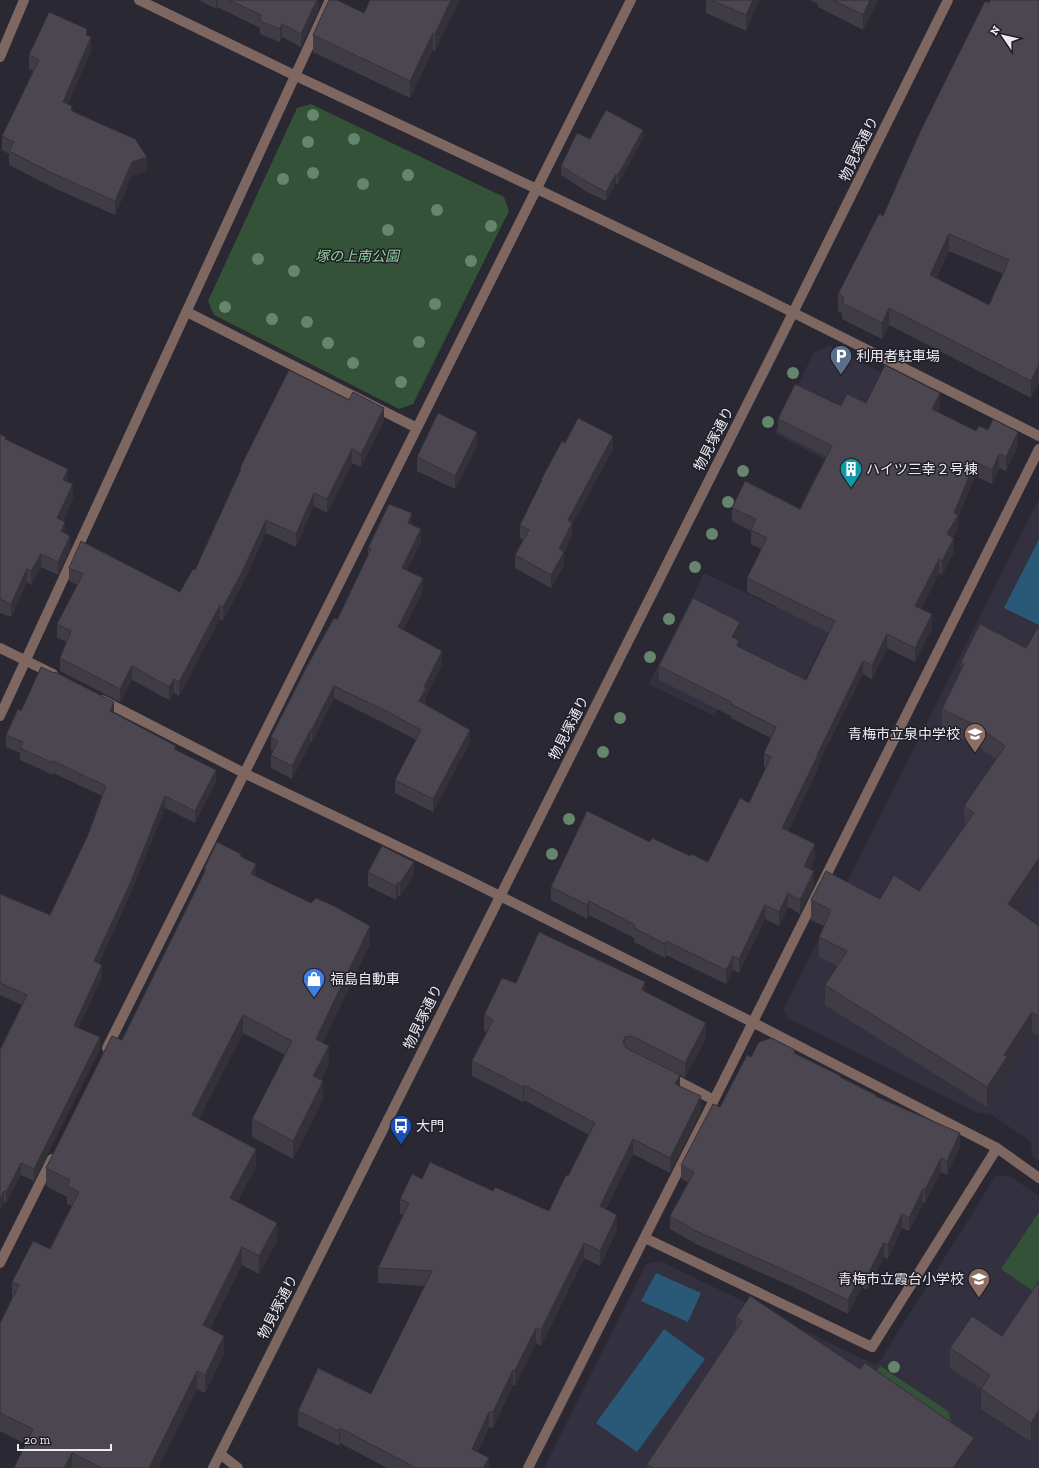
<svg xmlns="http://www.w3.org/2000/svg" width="1039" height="1468" font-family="'Zilla Slab','Noto Sans JP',serif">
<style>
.built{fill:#33303f}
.green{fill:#345238}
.water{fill:#295977}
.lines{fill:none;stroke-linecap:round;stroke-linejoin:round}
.minor{stroke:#7e6661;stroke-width:10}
.tree{fill:#63866c}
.wall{fill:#403c45;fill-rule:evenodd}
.shaded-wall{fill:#343138}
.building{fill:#4b4650;stroke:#343138;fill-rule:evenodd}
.labels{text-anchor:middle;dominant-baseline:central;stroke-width:3;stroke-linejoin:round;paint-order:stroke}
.street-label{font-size:14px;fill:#edecf3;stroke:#201e28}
.park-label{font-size:14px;font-style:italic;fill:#92d39c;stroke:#201e28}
.poi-label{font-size:14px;fill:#edecf3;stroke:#201e28;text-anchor:start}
</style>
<rect width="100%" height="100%" fill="#2a2832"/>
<path class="built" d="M829,346L881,372L850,434L827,461L774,433L814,352Z
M1039,499V1161L1032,1156L1031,1142L992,1115L978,1113L787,1018L784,1009Z
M868,554L801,687L743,659L714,716L649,684L704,573L775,607L795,568Z
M1008,1175L1039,1196V1468H544L646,1264L660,1261L876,1365L878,1364L995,1177Z"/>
<path class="green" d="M311,104L504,197L509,211L413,404L399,409L214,315L208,301L297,108Z
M1039,1212V1295L1001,1269Z
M880,1366L948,1411L957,1442L869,1382Z"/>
<path class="water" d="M1039,539V625L1004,608Z
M656,1273L701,1293L688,1322L641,1301Z
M664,1329L705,1359L637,1452L596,1423Z"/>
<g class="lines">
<path class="minor" d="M139,0L296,76L537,189L758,295L1039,436
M0,57L24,0
M187,312L417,428
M0,648L53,674
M102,700L244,773L468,880L752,1022L997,1148L1039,1178
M0,716L330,0
M107,1048L631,0
M668,1076L714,1100
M645,1238L872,1347L997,1148
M0,1263L52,1159
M220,1454L238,1468
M213,1468L779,341L948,0
M528,1468L714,1100L1039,449"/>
</g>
<g class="tree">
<circle cx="313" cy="115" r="6"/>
<circle cx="354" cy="139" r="6"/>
<circle cx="308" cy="142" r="6"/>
<circle cx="313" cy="173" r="6"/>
<circle cx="408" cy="175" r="6"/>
<circle cx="283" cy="179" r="6"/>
<circle cx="363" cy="184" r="6"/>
<circle cx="437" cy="210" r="6"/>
<circle cx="491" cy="226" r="6"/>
<circle cx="388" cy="230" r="6"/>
<circle cx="258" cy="259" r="6"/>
<circle cx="471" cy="261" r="6"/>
<circle cx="294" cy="271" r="6"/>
<circle cx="435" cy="304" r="6"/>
<circle cx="225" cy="307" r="6"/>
<circle cx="272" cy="319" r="6"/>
<circle cx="307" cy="322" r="6"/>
<circle cx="419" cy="342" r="6"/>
<circle cx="328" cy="343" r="6"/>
<circle cx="353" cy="363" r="6"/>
<circle cx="793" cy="373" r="6"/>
<circle cx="401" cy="382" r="6"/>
<circle cx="768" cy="422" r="6"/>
<circle cx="743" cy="471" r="6"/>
<circle cx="728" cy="502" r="6"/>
<circle cx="712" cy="534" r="6"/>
<circle cx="695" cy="567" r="6"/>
<circle cx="669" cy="619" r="6"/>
<circle cx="650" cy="657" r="6"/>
<circle cx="620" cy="718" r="6"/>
<circle cx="603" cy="752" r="6"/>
<circle cx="569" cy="819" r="6"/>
<circle cx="552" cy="854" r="6"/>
<circle cx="894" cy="1367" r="6"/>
</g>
<path class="wall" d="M199,0H319V8L301,47L282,37L280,42L260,34V28L217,7L216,9Z
M370,0H460L435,51L433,50L410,98L313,52V35L364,13Z
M706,0H759L746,31L706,13Z
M810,0H878L863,30L818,7V4Z
M1039,0L1031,398L889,325L882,339L842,319V313L838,311V294L883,216L989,3ZM949,251L1003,274L989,305L936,279Z
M87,36L91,51L67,104L72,111L147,171L132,176L115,215L54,188L9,165V154L2,150V136L33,71L29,69V55Z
M590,139H643L618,184L616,183L606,201L587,192L561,175V166Z
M866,403L940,407L937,412L976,431L1018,446L1006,471L999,468L992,484L975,476L958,518V529L953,537L954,552L942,575L939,573L921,609L932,628L915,662L887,648L872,679L863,674L818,765V769L788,831L815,858L810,869L814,885L800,914L788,907L779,926L765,919L739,973L733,970L726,984L666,955L665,958L634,942V938L589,915L587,919L551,900V887L650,842L708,862L749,803L766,768L764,767V753L771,738L731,718V716L659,680V666L740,635L738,640L739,647L806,680L829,633L747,592V578L761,549L751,544V531L732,521V508L800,509L826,457L778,432V419L841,406Z
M384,421L361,467L352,463L327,513L314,506L296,547L266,533L242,585L223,620L220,619L179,696L174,693L169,700L132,680L120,702L60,671V658L67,642L57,638V624L78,585L69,581V568L180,592L195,570L240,472V468Z
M0,434L6,440L68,482L73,498L63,521L65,533L70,549L58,575L41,567L31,585L27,582L11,617L0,613Z
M565,443L613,449L572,525V536L564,552V565L551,588L515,568V555L523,540L520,538V525L541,483V480Z
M477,446L455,489L417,471V457Z
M412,525L421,542L407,570L423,591L403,630L442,664L426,696V701L424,704L470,742L433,812L395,793V780L416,740L388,725L334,698L312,742H311L292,779L271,768V755L273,751L271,750V737L337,620L368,555V548Z
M1026,648L1017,910L1039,926V1037L1032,1032L1007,1072V1077L987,1107L825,1005V985L838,966L819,957V937L824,926L811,920V900L880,899L919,891L965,826L964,806L996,759L977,746L942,729V709L961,670V662Z
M21,711L114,714L176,750L216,782L195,823L165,808L129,897L99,963L102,977L78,1028L100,1049L34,1181L21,1175L6,1203L4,1202L0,1211V1050L22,1005L0,995V894L50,915L88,835L102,796L53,773V775L20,760V753L6,747V735Z
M241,856L256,876L370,944L323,1042L329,1064L321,1080L323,1099L293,1159L252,1137V1119L285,1055L243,1033L199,1119L256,1167L237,1202L277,1241L259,1274L242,1265L210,1329L224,1354L205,1393L197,1389L158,1468H14L26,1444L0,1431V1323L12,1298V1282L50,1249L72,1206L67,1204V1197L46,1186V1168L122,1040L204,873V869Z
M368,872L414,875L400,896L398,895L396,900L368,886Z
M516,983L645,992L706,1038L685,1078L680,1075V1086L701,1112L670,1173L633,1154L606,1209L617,1230L600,1266L584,1258L541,1346L536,1343L515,1386L513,1385L493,1428L489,1427L478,1452L489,1468H387L340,1443L339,1446L298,1426V1411L371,1394L425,1286L378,1283V1268L403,1215L400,1214V1199L422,1179L493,1191L549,1211L568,1176L589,1135L524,1100L523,1102L472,1076V1061L487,1032L484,1031V1015Z
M795,1054L876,1096L960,1146L947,1175L941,1172L925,1203H923L909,1231L902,1228L888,1259L884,1257L867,1290L862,1287L848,1314L791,1286L696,1244L670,1229V1216L688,1182L681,1179V1165L720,1107L751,1057Z
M1039,1281V1430L1031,1442L981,1409V1389L950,1368V1348L1002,1336Z
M736,1317L974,1458L967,1468H647V1464L736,1329Z"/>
<path class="shaded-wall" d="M216,0H217V7L216,9Z
M317,0H319V8L301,47V34Z
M451,0H460L435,51V34Z
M753,0H759L746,31V15Z
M870,0H878L863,30V15Z
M282,24V37L280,42V29Z
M87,29V42L91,37V51L63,116V102L86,35Z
M433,33V50L410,98V81Z
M643,130V139L618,184V175Z
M147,157V171L132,176L115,215V201L132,162Z
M616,174V183L606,201V192Z
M949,234V251L930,292V275Z
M889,308V325L882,339V323Z
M1039,365V382L1031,398V381Z
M940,393V407L932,423V409Z
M384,408V421L361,467V454Z
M477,432V446L455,489V476Z
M1018,432V446L1006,471V457Z
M613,436V449L572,525V536L564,552V565L551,588V575L559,549L568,520Z
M352,449V463L327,513V499Z
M999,454V468L992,484V470Z
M975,462V476L958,518V529L947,548V534L954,513Z
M68,469V483L63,480Z
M73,484V498L57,532V518Z
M314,493V506L296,547V534Z
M412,513V526L408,523Z
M266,520V533L242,585L223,620V607Z
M65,522V535L61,531Z
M421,529V542L402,581V568Z
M70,536V549L58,575V562Z
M954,538V552L942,575V561Z
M41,554V567L31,585V571Z
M939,559V573L915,620V606Z
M27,569V582L11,617V604Z
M423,578V591L398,640V627Z
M220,605V619L179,696V682Z
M932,614V628L915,662V648Z
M740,622V635L732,651V637Z
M887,634V648L872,679V665Z
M739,640V654L737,646Z
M442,651V664L426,696V701L419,714V701L424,687Z
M863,661V674L818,765V769L782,842V828L817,755Z
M132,666V680L120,702V689Z
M174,679V693L169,700V687Z
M334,686V698L312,742V729Z
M114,702V714L110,711Z
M311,729V742L292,779V766Z
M470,730V742L433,812V799Z
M216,770V782L195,823V811Z
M165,796V808L129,897L94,973V961Z
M815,844V858L804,880V866Z
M1039,858V878L1008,924V904Z
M414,862V875L400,896V883Z
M256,864V882L251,874Z
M814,871V885L800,914V900Z
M398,882V895L396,900V886Z
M788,893V907L779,926V912Z
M589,901V915L587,919V905Z
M765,905V919L739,973V959Z
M370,926V944L316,1057V1039Z
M666,941V955L665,958V944Z
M733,956V970L726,984V970Z
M102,965V977L74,1038V1026Z
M645,982V997L642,990Z
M1032,1012V1032L1007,1072V1077L987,1107V1087L1004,1055Z
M243,1015V1033L192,1133V1115Z
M706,1023V1038L685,1078V1063Z
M100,1037V1049L34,1181V1169Z
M625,1037V1052L623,1042Z
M329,1046V1064L313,1094V1076Z
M680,1075V1090L675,1084Z
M323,1081V1099L293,1159V1141Z
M524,1085V1100L523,1102V1087Z
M701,1096V1112L670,1173V1158Z
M960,1133V1146L947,1175V1161Z
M633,1139V1154L600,1221V1206Z
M256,1149V1167L230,1216V1198Z
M941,1158V1172L925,1203V1190Z
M21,1163V1175L6,1203V1192Z
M923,1189V1203L909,1231V1218Z
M4,1191V1202L0,1211V1199Z
M902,1214V1228L888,1259V1245Z
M617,1215V1230L600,1266V1251Z
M277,1223V1241L259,1274V1256Z
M584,1243V1258L541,1346V1330Z
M884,1243V1257L867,1290V1276Z
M242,1247V1265L203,1343V1325Z
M862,1273V1287L848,1314V1300Z
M536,1328V1343L515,1386V1370Z
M224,1336V1354L205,1393V1375Z
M513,1370V1385L493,1428V1412Z
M197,1371V1389L158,1468H149Z
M1039,1410V1430L1031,1442V1423Z
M489,1412V1427L472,1464V1449Z
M340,1428V1443L339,1446V1431Z
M974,1438V1458L967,1468H953Z
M72,1453V1468H64Z
M489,1458V1468H483Z"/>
<path class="building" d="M229,0H317L301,34L282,24L280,29L260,21L261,15Z
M329,0H337L364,13L370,0H451L435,34L433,33L410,81L313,35Z
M711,0H753L746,15Z
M833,0H870L863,15Z
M990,0H1039V365L1031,381L889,308L882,323L842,303L844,297L838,294L879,214L883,216L920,132L985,1L989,3ZM949,234L1009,260L989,305L930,275Z
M49,12L87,29L86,35L91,37L63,102L72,106L71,110L74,112L135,139L147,157L132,162L115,201L54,174L9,151L14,142L2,136L39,60L29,55Z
M606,110L643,130L618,175L616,174L606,192L587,182L561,166L577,133L590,139Z
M885,365L940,393L932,409L976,431L979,426L988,430L993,419L1018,432L1006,457L999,454L992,470L975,462L954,513L958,515L947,534L954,538L942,561L939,559L915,606L932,614L915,648L887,634L872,665L863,661L817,755H818L782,828L815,844L804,866L814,871L800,900L788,893L779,912L765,905L739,959L733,956L726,970L666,941L665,944L634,928L635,925L589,901L587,905L551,887L587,811L650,842L652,838L690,856L691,854L708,862L740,798L749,803L771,757L764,753L776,727L731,704V702L659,666L693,598L740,622L732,637L739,640L737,646L806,680L835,621L747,578L767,538L751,530L756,519L732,508L745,481L800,509L832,446L778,419L795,384L841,406L847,394L866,403Z
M289,370L349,400L353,392L384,408L361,454L352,449L327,499L314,493L296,534L266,520L242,572L223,607L220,605L179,682L174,679L169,687L132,666L120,689L60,658L71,631L57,624L83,574L69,568L81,541L180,592L193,569L195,570L241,469L240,468Z
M438,413L477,432L455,476L417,457Z
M578,418L613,436L568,520L572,523L559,549L564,552L551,575L515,555L529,530L520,525L542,480H541L562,441L565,443Z
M0,434L6,437L5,439L68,469L63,480L73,484L57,518L65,522L61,531L70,536L58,562L41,554L31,571L27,569L11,604L0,599Z
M389,504L412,513L408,523L421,529L402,568L423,578L398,627L442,651L424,687L426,688L419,701L470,730L433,799L395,780L421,730L388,712L334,686L312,729H311L292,766L271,755L278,741L271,737L307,666L334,618L337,620L371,549L368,548Z
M980,624L1026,648L1038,627H1039V858L1008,904L1039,926V1017L1032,1012L1004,1055L1007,1057L987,1087L825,985L847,951L819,937L831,910L811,900L826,871L880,899L894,875L919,891L974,813L964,806L1005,746L977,726L942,709L964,664L961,662Z
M41,667L54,673L55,672L114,702L110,711L176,746L174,749L216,770L195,811L165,796L129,886L94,961L102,965L74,1026L100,1037L34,1169L21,1163L6,1192L4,1191L0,1199V1050L27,995L0,983V894L50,915L88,835L106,786L53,761V763L20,748L23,742L6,735L18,709L21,711Z
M217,842L241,854L240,856L256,864L251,874L311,903L316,898L334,906L370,926L316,1039L329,1046L313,1076L323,1081L293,1141L252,1119L292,1041L243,1015L192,1115L256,1149L230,1198L277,1223L259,1256L242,1247L203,1325L224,1336L205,1375L197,1371L149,1468H102L72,1453L64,1468H14L33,1429L0,1413V1323L19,1285L12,1282L33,1241L50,1249L79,1192L67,1186L70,1180L46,1168L112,1036L122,1040L206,869H204Z
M382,846L414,862L400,883L398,882L396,886L368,872Z
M539,932L645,982L642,990L706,1023L685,1063L632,1036L625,1037L623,1042L626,1048L680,1075L675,1084L701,1096L670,1158L633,1139L600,1206L617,1215L600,1251L584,1243L541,1330L536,1328L515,1370H513L493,1412H489L472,1449L489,1458L483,1468H416L340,1428L339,1431L298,1411L318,1368L371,1394L432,1271L378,1268L409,1203L400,1199L412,1174L422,1179L430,1162L493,1191L495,1187L549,1211L566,1175L568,1176L595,1123L524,1085L523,1087L472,1061L493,1020L484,1015L502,978L516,983Z
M771,1038L795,1050L794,1053L841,1076L840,1077L876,1095L875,1096L960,1133L947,1161L941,1158L925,1190L923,1189L909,1218L902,1214L888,1245L884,1243L867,1276L862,1273L848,1300L791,1273L696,1231L670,1216L694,1172L681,1165L713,1104L720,1107L747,1055L751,1057L759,1042Z
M1039,1281V1410L1031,1423L981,1389L990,1375L950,1348L972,1316L1002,1336Z
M750,1296L860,1369L865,1363L974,1438L953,1468H916L915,1467V1468H653L647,1464L742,1321L736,1317Z"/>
<defs>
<g id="parking-pin" transform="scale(1.15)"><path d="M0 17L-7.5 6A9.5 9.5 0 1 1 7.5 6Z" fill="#5c6f8a" stroke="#201e28"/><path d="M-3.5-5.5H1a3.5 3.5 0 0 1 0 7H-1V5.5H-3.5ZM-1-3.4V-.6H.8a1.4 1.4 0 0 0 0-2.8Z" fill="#fff"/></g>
<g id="building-pin" transform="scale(1.15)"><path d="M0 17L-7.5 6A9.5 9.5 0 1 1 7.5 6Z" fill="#0f9aa8" stroke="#201e28"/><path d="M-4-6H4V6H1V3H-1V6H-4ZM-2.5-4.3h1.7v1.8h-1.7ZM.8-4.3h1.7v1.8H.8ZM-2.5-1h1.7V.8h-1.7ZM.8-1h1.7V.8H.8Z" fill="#fff"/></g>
<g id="school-pin" transform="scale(1.15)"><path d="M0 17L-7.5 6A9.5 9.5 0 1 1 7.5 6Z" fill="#8d6e63" stroke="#201e28"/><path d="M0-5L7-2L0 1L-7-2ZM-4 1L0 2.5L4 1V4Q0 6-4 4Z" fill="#fff"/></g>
<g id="shop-pin" transform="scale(1.15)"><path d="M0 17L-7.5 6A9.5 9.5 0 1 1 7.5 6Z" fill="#3f7fe0" stroke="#201e28"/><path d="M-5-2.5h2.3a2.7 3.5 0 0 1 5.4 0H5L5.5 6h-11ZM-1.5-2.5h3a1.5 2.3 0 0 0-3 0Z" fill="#fff"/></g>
<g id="bus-pin" transform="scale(1.15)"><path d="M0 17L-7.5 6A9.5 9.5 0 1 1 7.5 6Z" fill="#1a4fb4" stroke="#201e28"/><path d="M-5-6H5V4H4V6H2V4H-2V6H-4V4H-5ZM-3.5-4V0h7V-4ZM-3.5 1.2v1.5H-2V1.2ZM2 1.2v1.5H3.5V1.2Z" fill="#fff"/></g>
</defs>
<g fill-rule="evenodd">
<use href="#parking-pin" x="841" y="356"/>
<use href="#building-pin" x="851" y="469"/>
<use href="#school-pin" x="975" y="734"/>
<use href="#shop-pin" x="314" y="979"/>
<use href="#bus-pin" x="401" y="1126"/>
<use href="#school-pin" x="979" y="1279"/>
</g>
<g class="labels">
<g class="street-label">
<text transform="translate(859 149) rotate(-64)">物見塚通り</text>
<text transform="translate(714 439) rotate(-63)">物見塚通り</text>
<text transform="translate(569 728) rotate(-63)">物見塚通り</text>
<text transform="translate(423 1017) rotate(-64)">物見塚通り</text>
<text transform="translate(278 1307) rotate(-63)">物見塚通り</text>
</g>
<g class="park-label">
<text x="357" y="256">塚の上南公園</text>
</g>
<g class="poi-label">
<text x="856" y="356">利用者駐車場</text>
<text x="866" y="469">ハイツ三幸２号棟</text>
<text x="960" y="734" text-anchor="end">青梅市立泉中学校</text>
<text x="330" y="979">福島自動車</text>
<text x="416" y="1126">大門</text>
<text x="964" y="1279" text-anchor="end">青梅市立霞台小学校</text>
</g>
</g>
<g transform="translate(1003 36) rotate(304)" stroke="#201e28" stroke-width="3" paint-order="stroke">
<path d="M0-3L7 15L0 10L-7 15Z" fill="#edecf3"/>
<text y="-6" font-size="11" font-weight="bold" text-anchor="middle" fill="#edecf3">N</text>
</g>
<path d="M18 1444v6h93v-6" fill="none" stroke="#edecf3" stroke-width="2"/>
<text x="24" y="1444" font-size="12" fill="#edecf3" stroke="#201e28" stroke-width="3" paint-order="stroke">20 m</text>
</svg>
